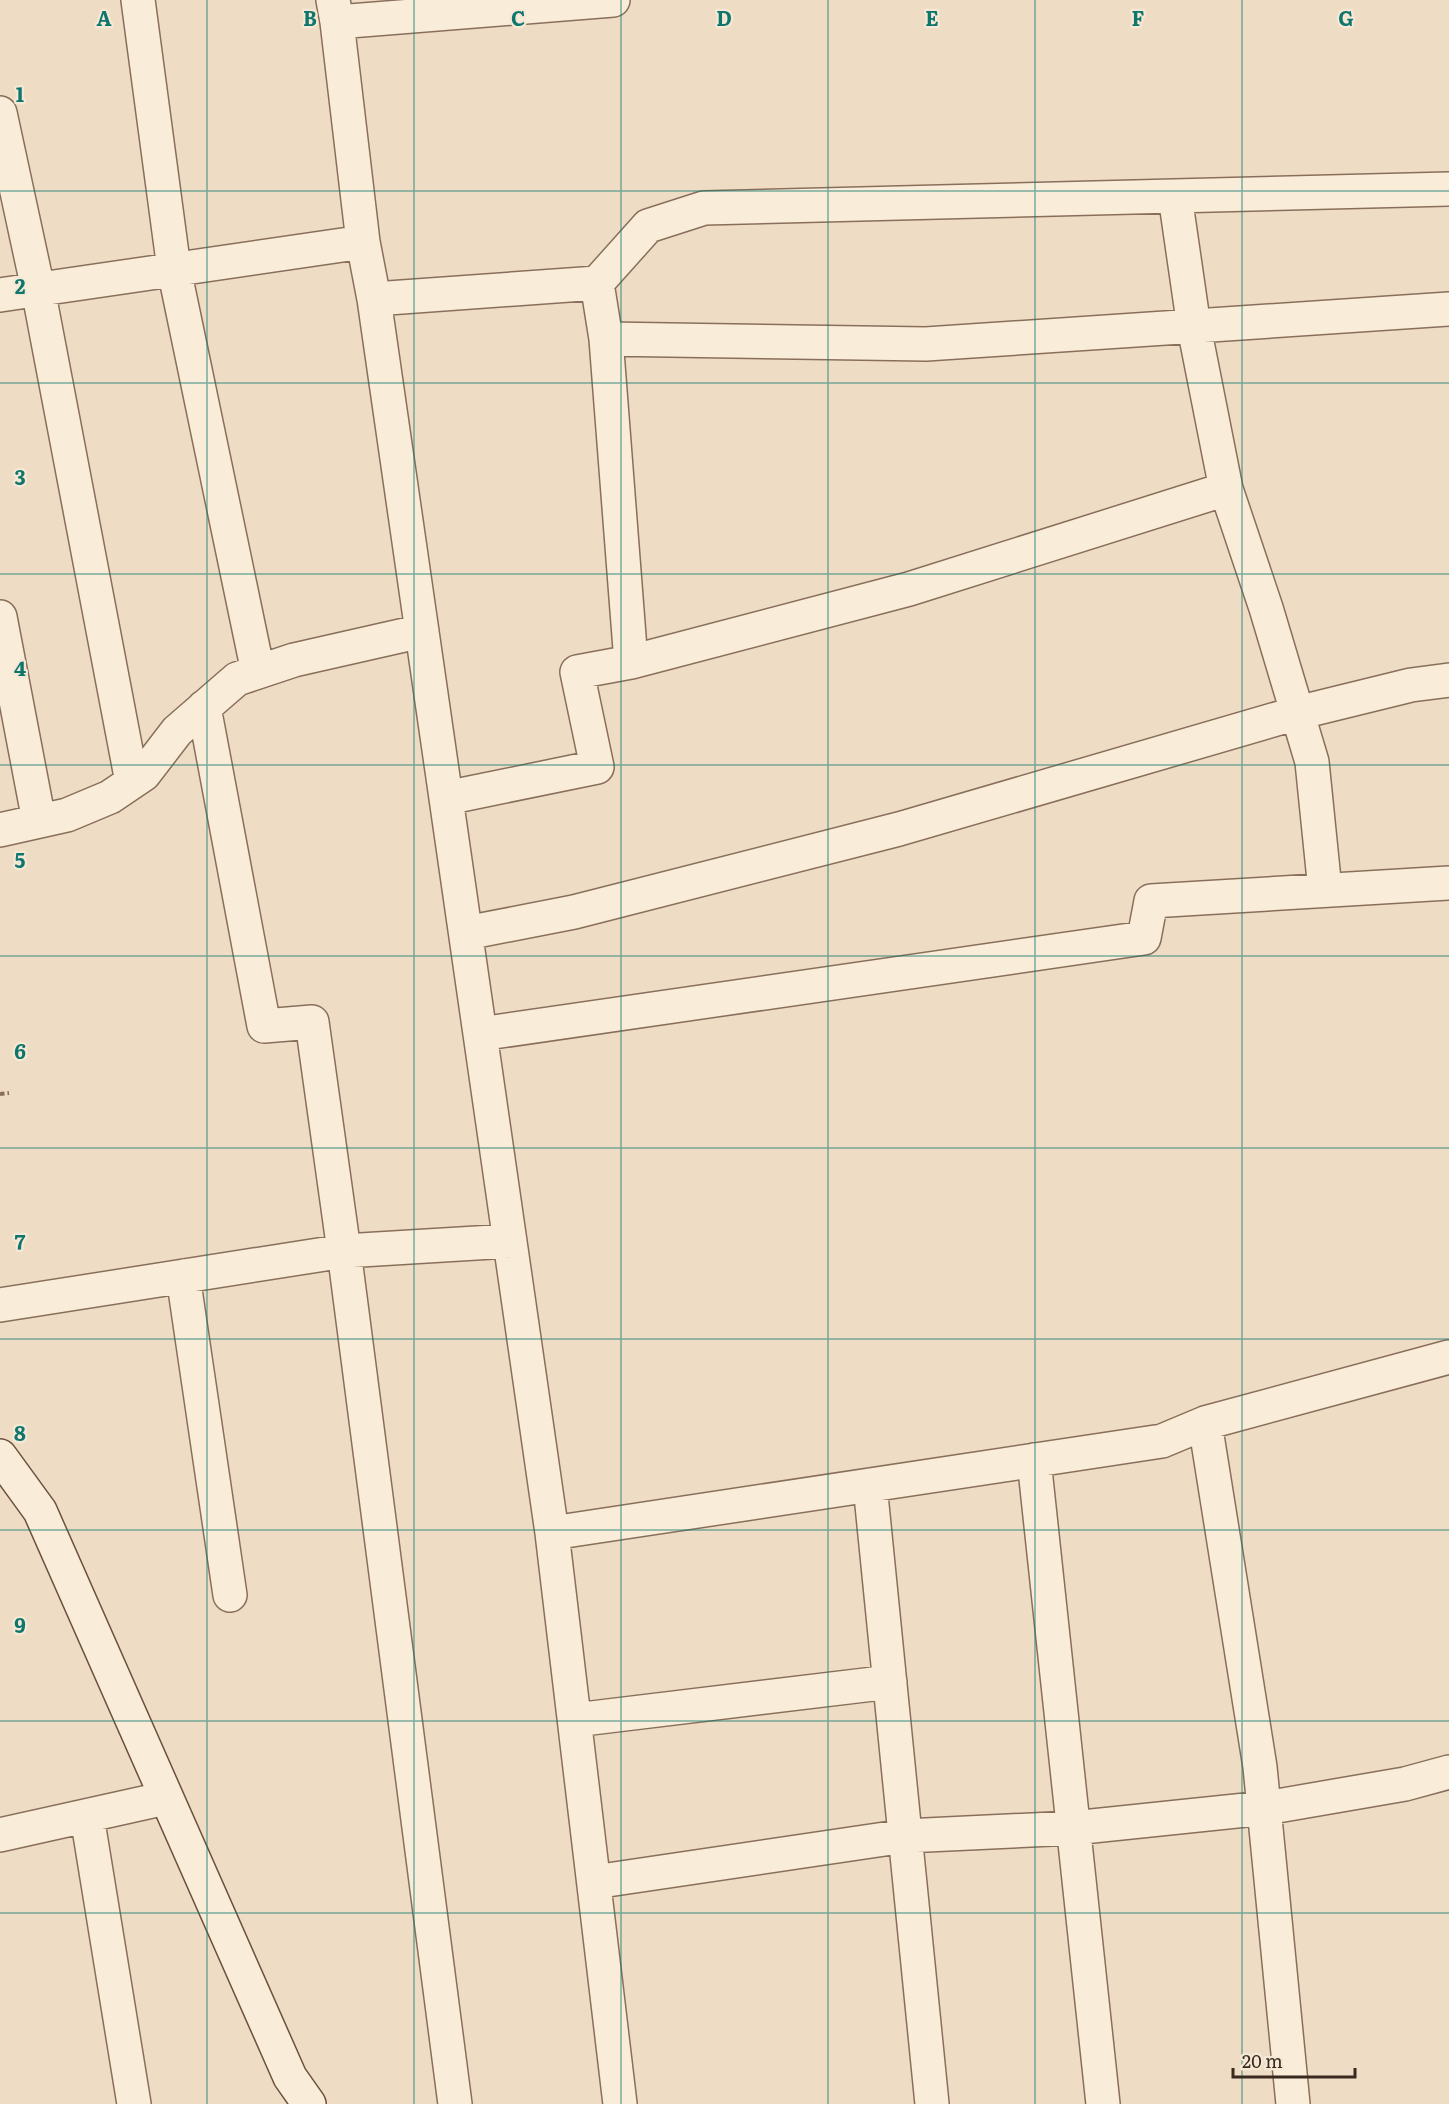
<svg xmlns="http://www.w3.org/2000/svg" width="1449" height="2104" font-family="Literata,serif">
<style>
.lines{fill:none;stroke-linecap:round;stroke-linejoin:round}
.street-casing{stroke:#896f5b;stroke-width:36}
.secondary-casing{stroke:#6b503e;stroke-width:36}
.path{stroke:#896f5b;stroke-width:4;stroke-dasharray:4.5 3;stroke-linecap:butt}
.street{stroke:#f9ecd8;stroke-width:33}
.secondary{stroke:#f9ecd8;stroke-width:33}
.grid{fill:none;stroke:#0f766e;stroke-width:1.5;stroke-opacity:0.55}
.grid-label{font-size:20px;text-anchor:middle;font-weight:bold;fill:#0f766e;stroke:#f5e8d4;stroke-width:4.5;stroke-linejoin:round;paint-order:stroke}
</style>
<rect width="100%" height="100%" fill="#eeddc4"/>
<g class="lines">
<g class="street-casing">
<path id="street" d="M138,0L174,269L258,672
M333,0L337,22L363,242L374,299L552,1533L620,2104
M337,22L613,0
M0,113L38,289L132,782
M1175,196L1194,327L1226,489L1266,608L1312,762L1325,890
M597,283L648,226L704,208L1449,189
M0,295L363,242
M374,299L597,283L606,339L926,344L1449,309
M0,617L39,821
M631,662L909,589L1226,489
M204,707L264,1026L312,1022L344,1251L455,2104
M446,798L597,767L577,672L631,662L606,339
M0,830L67,815L110,797L144,774L177,731L237,679L294,660L422,631
M466,933L574,912L899,829L1297,713L1411,685L1449,680
M480,1034L1144,938L1151,901L1449,883
M183,1276L230,1595
M0,1305L344,1251L510,1241
M1205,1423L1260,1767L1293,2104
M1034,1460L1103,2104
M870,1485L932,2104
M552,1533L1162,1441L1205,1423L1449,1357
M575,1720L890,1682
M87,1816L134,2104
M0,1835L166,1798
M594,1882L905,1836L1073,1828L1265,1808L1405,1784L1449,1772"/>
</g>
<g class="secondary-casing">
<path id="secondary" d="M0,1456L40,1511L290,2077L309,2104"/>
</g>
<path class="path" d="M0,1094L9,1093"/>
<use href="#street" class="street"/>
<use href="#secondary" class="secondary"/>
</g>
<path class="grid" d="M207,0V2104M414,0V2104M621,0V2104M828,0V2104M1035,0V2104M1242,0V2104M0,191H1449M0,383H1449M0,574H1449M0,765H1449M0,956H1449M0,1148H1449M0,1339H1449M0,1530H1449M0,1721H1449M0,1913H1449"/>
<g class="grid-label">
<text x="104" y="26">A</text>
<text x="310" y="26">B</text>
<text x="518" y="26">C</text>
<text x="724" y="26">D</text>
<text x="932" y="26">E</text>
<text x="1138" y="26">F</text>
<text x="1346" y="26">G</text>
<text x="20" y="102">1</text>
<text x="20" y="294">2</text>
<text x="20" y="485">3</text>
<text x="20" y="676">4</text>
<text x="20" y="868">5</text>
<text x="20" y="1059">6</text>
<text x="20" y="1250">7</text>
<text x="20" y="1441">8</text>
<text x="20" y="1633">9</text>
</g>
<path d="M1233 2068v9h122v-9" fill="none" stroke="#39291f" stroke-width="3"/>
<text x="1242" y="2068" font-size="18" fill="#39291f" stroke="#f5e8d4" stroke-width="4.5" paint-order="stroke">20 m</text>
</svg>
